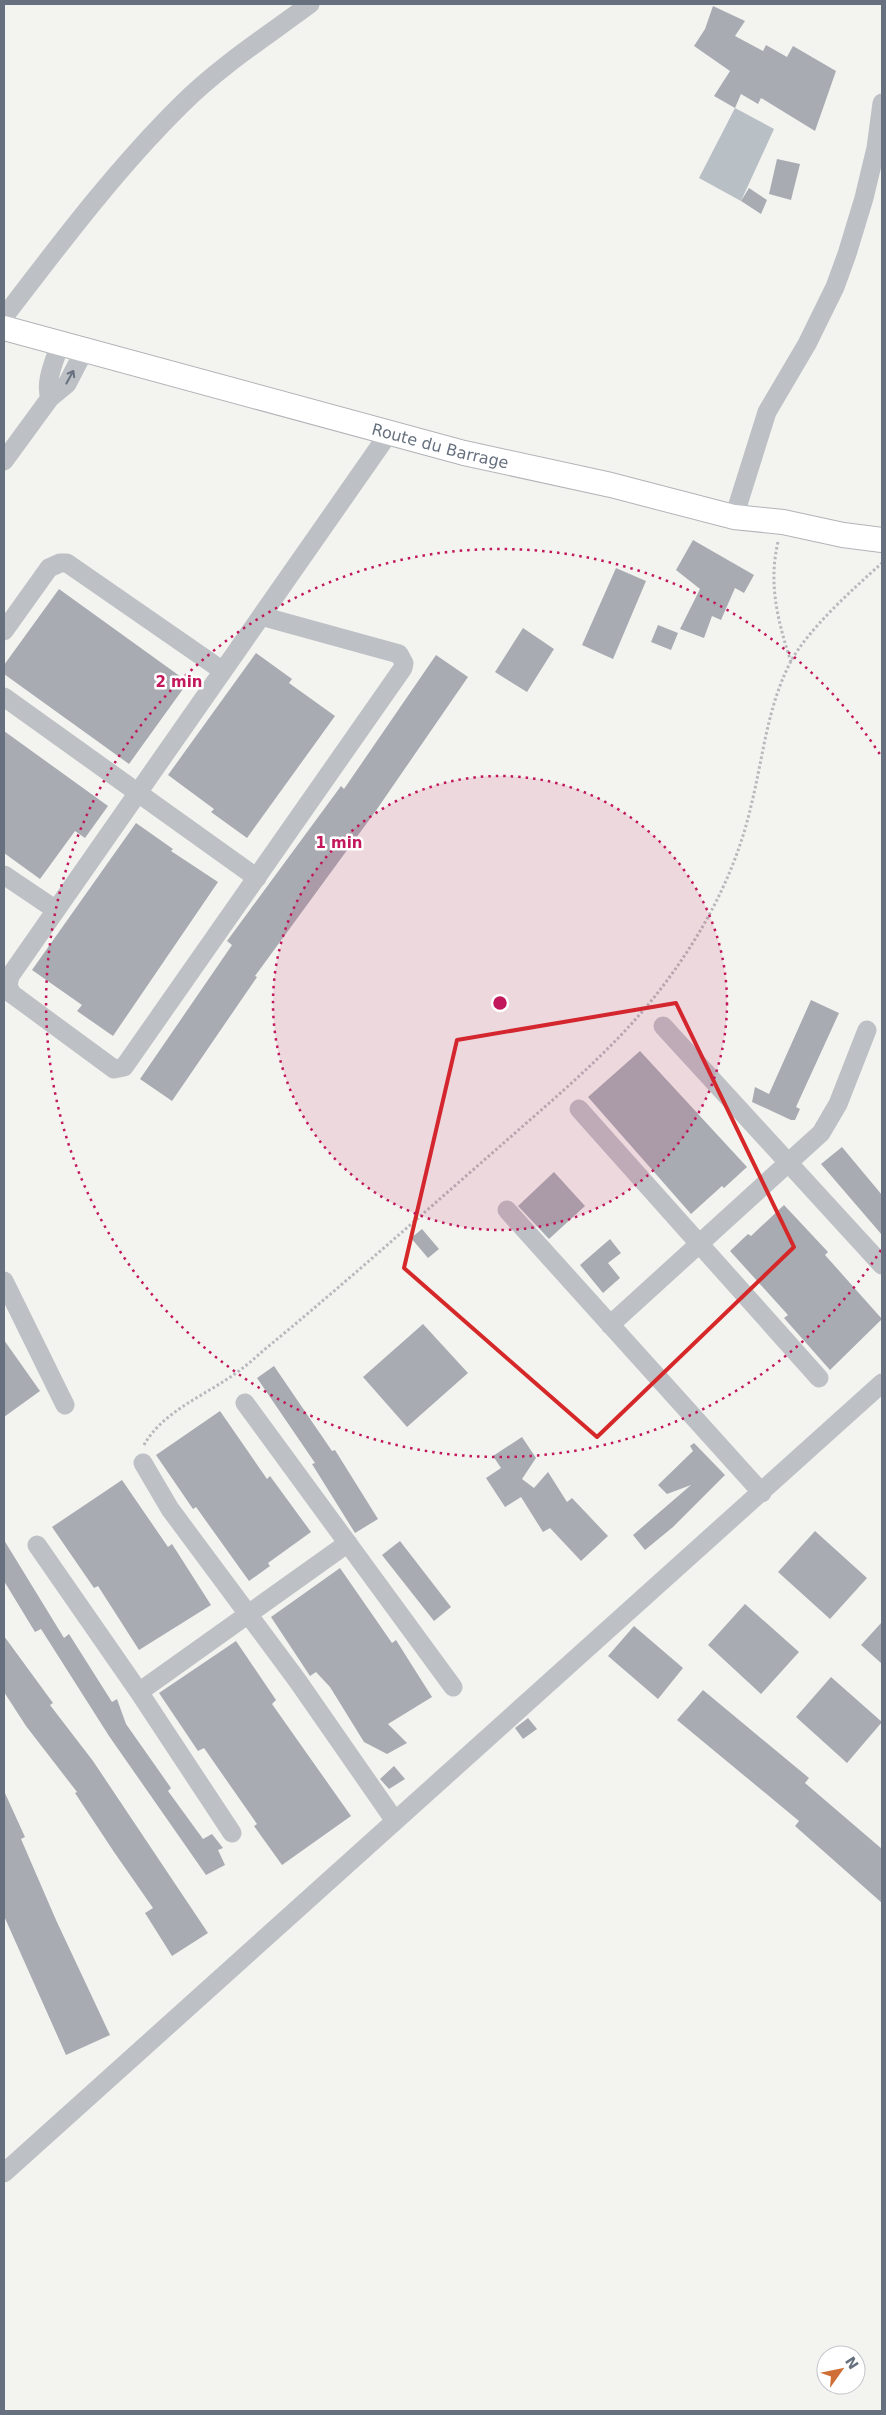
<svg xmlns="http://www.w3.org/2000/svg" width="886" height="2415" font-family="'DejaVu Sans',sans-serif">
<style>
.water{fill:#b8c0c6}
.building{fill:#a8acb2}
.lines{fill:none;stroke-linecap:round;stroke-linejoin:round}
.major-casing{stroke:#b1b4b8;stroke-width:26}
.path{stroke:#b7b9bc;stroke-width:3;stroke-dasharray:2.5 2.5;stroke-linecap:butt}
.minor{stroke:#bdc0c4;stroke-width:19}
.major{stroke:#fff;stroke-width:24}
.oneway{stroke:#66707e}
.marked{fill:none;stroke:#d62828;stroke-width:4;stroke-linejoin:round}
.ring{fill:none;stroke:#c2185b;stroke-width:2.5;stroke-dasharray:2.5 5}
.labels{text-anchor:middle;dominant-baseline:central;stroke-width:5;stroke-linejoin:round;paint-order:stroke}
.street-label{font-size:16px;fill:#66707e;stroke:#fff}
.centre{fill:#c2185b;stroke:#fff;stroke-width:2.5}
.ring-label{font-size:15px;text-anchor:middle;font-weight:bold;fill:#c2185b;stroke:#fff;stroke-width:5;stroke-linejoin:round;paint-order:stroke}
</style>
<rect width="100%" height="100%" fill="#f3f3f0"/>
<path class="water" d="M735,108L774,129L741,201L699,178Z"/>
<path class="building" d="M713,6L745,21L735,36L763,51L766,45L787,57L793,46L836,71L815,131L761,98L758,104L741,94L735,108L714,96L730,71L694,46L705,29Z
M777,159L800,164L791,200L769,194Z
M749,188L767,200L761,214L741,201Z
M693,540L754,575L744,593L735,588L721,620L712,616L704,638L680,629L700,589L676,570Z
M616,568L646,581L613,659L582,645Z
M59,589L188,682L129,764L4,674V665Z
M658,625L678,633L671,650L651,642Z
M523,628L554,649L527,692L495,672Z
M256,653L292,679L289,683L335,716L247,838L211,812L214,809L168,775Z
M436,655L468,677L375,812L255,976L257,977L172,1101L140,1079L232,945L227,941L341,786L344,789Z
M4,731L108,806L85,838L75,831L40,879L4,853Z
M136,823L173,849L171,851L218,882L113,1036L77,1011L82,1005L32,970Z
M811,1000L839,1013L796,1107L800,1109L795,1120H791L752,1102L755,1087L769,1094Z
M640,1051L747,1167L724,1188L722,1186L691,1214L588,1097Z
M842,1147L882,1195V1235L821,1164Z
M554,1172L585,1206L549,1239L518,1206Z
M784,1205L828,1252L825,1255L882,1319L830,1370L784,1318L788,1315L730,1251L748,1234L751,1236Z
M422,1229L439,1249L428,1258L411,1238Z
M610,1239L621,1253L608,1263L620,1278L603,1293L580,1265Z
M423,1324L468,1373L407,1427L363,1377Z
M4,1340L40,1391L4,1417Z
M274,1366L332,1451L335,1450L378,1519L355,1533L312,1464L315,1463L257,1378Z
M220,1411L267,1479L270,1476L311,1532L268,1563L270,1566L249,1581L196,1507L193,1509L156,1455Z
M522,1437L536,1458L522,1479L534,1488L548,1472L567,1502L572,1498L608,1536L581,1561L550,1528L543,1532L521,1497L505,1507L486,1478L501,1468L493,1456Z
M694,1443L725,1475L673,1527L645,1550L633,1535L691,1485L667,1494L658,1485L693,1451L690,1446Z
M122,1480L168,1547L172,1544L211,1605L139,1650L98,1586L94,1588L52,1527Z
M815,1531L867,1578L830,1619L778,1572Z
M4,1540L64,1638L69,1634L112,1702L117,1699L126,1724L171,1788L168,1791L203,1839L212,1834L223,1848L218,1850L225,1865L206,1875L109,1736L41,1629L35,1632L4,1581Z
M400,1541L451,1607L434,1621L382,1555Z
M340,1568L392,1643L396,1640L432,1697L388,1724L407,1743L387,1754L364,1742L330,1687L316,1672L310,1676L271,1617Z
M745,1604L799,1652L761,1694L708,1645Z
M882,1622V1664L861,1645Z
M634,1626L683,1668L658,1699L608,1656Z
M4,1636L53,1703L50,1705L93,1761L208,1933L172,1956L145,1913L153,1908L114,1852L75,1793L77,1792L26,1726L4,1692Z
M236,1641L276,1700L272,1704L351,1816L282,1865L254,1826L257,1824L204,1748L198,1751L159,1693Z
M831,1677L882,1722L847,1763L796,1717Z
M703,1690L809,1778L805,1783L882,1849V1903L795,1826L799,1821L677,1720Z
M528,1718L537,1729L523,1739L515,1728Z
M394,1766L405,1779L389,1789L380,1779Z
M4,1791L25,1837L21,1839L56,1920L110,2035L66,2055L4,1916Z"/>
<g class="lines">
<g class="major-casing">
<g id="major">
<path id="s1" d="M4,328L464,453L611,485L734,517L783,522L843,535L882,540"/>
</g>
</g>
<path class="path" d="M778,542C768,584 778,622 791,662
M144,1445C163,1411 206,1395 236,1373C246,1366 255,1358 264,1350C343,1285 420,1216 498,1148C552,1100 610,1053 656,995C700,939 735,876 751,806C763,758 767,708 790,663C808,629 853,589 882,563"/>
<path class="minor" d="M4,317C60,244 116,169 182,104C220,66 267,36 310,4
M50,398C44,382 55,360 60,344
M4,461L50,398L67,384L84,351
M734,517L767,412L807,344L835,287L847,254L864,198L876,148L882,103
M261,616L399,654L404,663L403,668L124,1067L114,1069L12,994L8,986L10,976L389,433
M4,631L49,568L60,563H67L223,671
M4,697L257,878
M4,875L56,910
M663,1026L882,1265
M579,1109L819,1378
M507,1210L762,1493
M4,1281L65,1405
M610,1325L821,1133L838,1104L867,1030
M245,1403L453,1687
M143,1463L170,1509L297,1680L395,1821
M37,1545L139,1692L348,1543
M139,1692L232,1833
M4,2173L882,1383"/>
<use href="#major" class="major"/>
</g>
<defs><path id="oneway-shaft" d="M-6 0H5M1.5-3L5.5 0L1.5 3" fill="none" stroke-width="1.6" stroke-linecap="round" stroke-linejoin="round" transform="scale(1.25)"/></defs>
<use class="oneway" href="#oneway-shaft" transform="translate(70 377) rotate(-61)"/>
<path class="marked" d="M676,1003L794,1247L597,1437L404,1268L457,1040Z"/>
<circle cx="500" cy="1003" r="227" fill="#c2185b" fill-opacity=".12"/>
<g class="ring">
<circle cx="500" cy="1003" r="227"/>
<path d="M881 1250A454 454 0 1 1 881 756"/>
</g>
<g class="labels">
<g class="street-label">
<text stroke="none"><textPath href="#s1" startOffset="452">Route du Barrage</textPath></text>
</g>
</g>
<circle cx="500" cy="1003" r="8" class="centre"/>
<g class="ring-label">
<text x="179" y="687">2 min</text>
<text x="339" y="848">1 min</text>
</g>
<rect width="886" height="2415" fill="none" stroke="#66707e" stroke-width="10"/>
<g transform="translate(841 2370) rotate(57)"><circle r="24" fill="#ffffff" stroke="#c2c6cb"/>
<path d="M0-4L9 19L0 12L-9 19Z" fill="#cf6e35"/>
<text y="-8" font-size="14" font-weight="bold" text-anchor="middle" fill="#66707e">N</text>
</g>
</svg>
